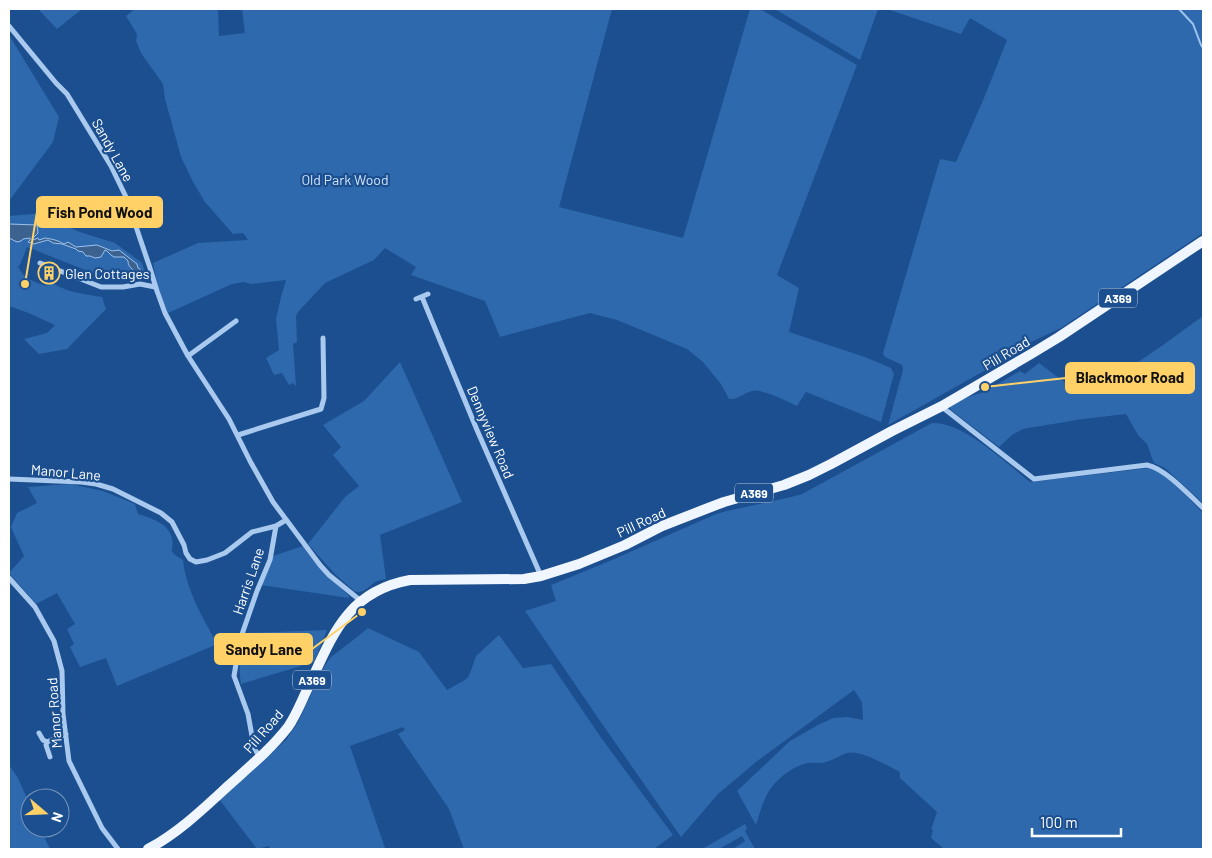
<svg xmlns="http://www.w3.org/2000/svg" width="1212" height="858" font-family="Barlow,sans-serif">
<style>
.green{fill:#2e69ad}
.water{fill:#3c6290;stroke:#9cc4f0}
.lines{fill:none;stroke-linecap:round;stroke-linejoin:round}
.stream{stroke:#9cc4f0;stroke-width:2}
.minor{stroke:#a9c9ee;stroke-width:5}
.primary{stroke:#f0f6ff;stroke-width:10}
.labels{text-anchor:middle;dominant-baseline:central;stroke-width:4.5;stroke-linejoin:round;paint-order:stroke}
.shield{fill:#1b4f8f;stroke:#bbcadd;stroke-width:1}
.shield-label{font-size:12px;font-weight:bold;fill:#fff}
.street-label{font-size:14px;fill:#fff;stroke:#1b4f8f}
.park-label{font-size:14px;fill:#cfe3fa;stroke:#1b4f8f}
.poi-label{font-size:14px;fill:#fff;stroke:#1b4f8f;text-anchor:start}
.leader{fill:none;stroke:#ffd166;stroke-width:2}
.callout-dot{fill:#ffd166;stroke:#1b4f8f;stroke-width:2}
.callout{fill:#ffd166;stroke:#ffd166;stroke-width:2}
.callout-label{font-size:15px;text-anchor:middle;font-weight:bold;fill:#111}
</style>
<rect width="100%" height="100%" fill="#1b4f8f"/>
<path class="green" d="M38,9H82L57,29Z
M135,9H218L219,36L245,33L242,9H612L559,207L683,238L750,9H760L857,65L777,275L799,288L789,332L865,357L891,368L894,374L881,422L806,392L797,406C786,401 764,389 752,391C743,393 738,400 729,399L721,384L703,362L687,349L617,320L590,313L500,337L485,301L411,275L416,267L385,248L374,260L325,283L298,312L296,316L297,342L293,344L296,386L293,383L289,385L282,373L274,375L266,358L279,350L276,319L281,297L286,280L251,284L244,282L232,284L168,313L158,288L153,263L198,243L248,240L243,233L233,234L205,202L193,182L181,157L165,99L163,84L141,53L136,41L137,34L126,16Z
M775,9H878L860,60Z
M887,9H1203V233L1061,328L1033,341L991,367L888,425L903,370L902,365L885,357L883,353L940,159L956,162L984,98L1007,40L970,18L961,34Z
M9,35L59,117L53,142L9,201Z
M46,213L65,226L80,232L115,243L142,263L146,276L135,274L122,279H108L27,247L20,265L18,266C23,279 34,282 47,286L53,282C59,291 90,295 102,297L106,309L67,349L39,354L24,339L47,333L55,325L26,312L9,306V238L14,241H21L23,239L30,238V240L29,243L34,244L48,240C54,244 61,244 68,246C72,247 75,249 79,251C86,255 81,250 86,256H91L93,258L102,256L105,250L107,251L111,255L124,257L138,268L137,264L125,255L117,250L112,251L97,245L76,247L45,238L39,240L38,238L33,240L38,229L37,225L9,224V216Z
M1203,316V503L1165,468L1154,463L1147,444L1138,435L1126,414L1083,419L1023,429L1012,435L999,447L950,409V407L964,398L984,392L1020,371L1025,374L1039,363L1080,394L1089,388L1106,384L1163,345Z
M400,362L462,502L380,535L386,579C385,579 378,581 377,581C369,585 364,595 354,591L335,574L308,544L345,497L359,486L333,455L341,447L323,425L364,401Z
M932,423C964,422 1006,463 1030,482L1149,468C1165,471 1191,501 1203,513V849H944L931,838L933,830H931L937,812L900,778V772C888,766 860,749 847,753C840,755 834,760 826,762C820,764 813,762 807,763C789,768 772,782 765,799C761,807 759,816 756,825L737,791L790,741L818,725L833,718L847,717L863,720L862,702L854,690L756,762L718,794L681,837L598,718L525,611L556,601L551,585L612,560L716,514C744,506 774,502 802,494Z
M70,484L103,491L135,504L138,514C151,518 168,523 172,538C175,551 165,550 183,560C186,589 201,614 215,640V643L213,646L117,686L106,658L80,667L70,647L74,644L67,629L75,624L57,593L36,604L9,573L24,556L11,527L17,513L37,503L28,487Z
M303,546L318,566L349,596V598L261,585L272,563L273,556Z
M368,628L419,652L447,690L465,680L469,676L476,656L499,635L523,668L551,664L602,739L673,835L654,849H464L449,809L398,734L405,730L403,727L350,746L385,848L383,849H270L269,846L257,849L219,799L286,740L298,722L325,665L331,657L352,641Z
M327,630L314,662L241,684C238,665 240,652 245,633Z
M9,765L18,778L30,805V828H40L50,849H9Z
M745,824L747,829L745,831L755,849H733L745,841L742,836L719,849H704V848Z"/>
<path class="water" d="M9,224L37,225L38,233L33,238V240L38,238L39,240L45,238C51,239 58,240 64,244L68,242L76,247L97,245L112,251L119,250L137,264L138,268L140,269L141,273C135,272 128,268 128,261L124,257H114L111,255L107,251L105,250L101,257L95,258L90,256H86L83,252L78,251L76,249L62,244L53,243L48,240L34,244L28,242L30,240V238L23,239L21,241L17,242L9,238Z"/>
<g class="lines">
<path class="stream" d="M1179,9L1193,24L1201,45L1203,48"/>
<path class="minor" d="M9,26L56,83L67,94L111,166L126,197L150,268L157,291L165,313L188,356L229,419L250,461L273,502L320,565L329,575L361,601
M40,263L101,287H123L140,284L155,287
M422,297L477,430L541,576
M416,299L428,294
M188,356L236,321
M942,407L1034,479L1147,465C1166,469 1189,495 1203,508
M238,435L321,409L324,398L323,338
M9,479L81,482L96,484L113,489L161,513L172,522L184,545L186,553L190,559L196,562L207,560L225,553L252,532L276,526L286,520
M9,578L35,607L54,641L62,671L63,714L69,761L102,828L118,849
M39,733L43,740L47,742L46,745L50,757
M47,742L66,734
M259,757L254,747L248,714L234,676L240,640L257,591L270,560L276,526"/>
<path class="primary" d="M148,849C178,833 203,809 228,786C249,767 271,749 288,727C295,717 300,705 305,694C331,640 344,592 410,580L524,579L541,576L579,564L625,545L662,526L703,510L724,502L784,485L809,475L831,464L892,431L942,406L1031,354L1059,337L1203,241"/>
</g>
<defs>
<g id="building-ring" transform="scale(1.125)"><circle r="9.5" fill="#1b4f8f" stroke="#ffd166" stroke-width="1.5"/><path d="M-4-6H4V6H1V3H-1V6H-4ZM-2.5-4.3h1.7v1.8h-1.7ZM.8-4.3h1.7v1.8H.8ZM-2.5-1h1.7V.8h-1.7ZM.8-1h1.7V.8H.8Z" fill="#ffd166"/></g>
</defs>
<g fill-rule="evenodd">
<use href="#building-ring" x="49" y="273"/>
</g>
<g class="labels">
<g class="shield">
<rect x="1099" y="288.5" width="38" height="19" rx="4"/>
<rect x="735" y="483.5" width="38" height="19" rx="4"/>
<rect x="293" y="670.5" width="38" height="19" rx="4"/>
</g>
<g class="shield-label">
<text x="1118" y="298">A369</text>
<text x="754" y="493">A369</text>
<text x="312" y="680">A369</text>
</g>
<g class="street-label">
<text transform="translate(113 150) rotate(61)">Sandy Lane</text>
<text transform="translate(1006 353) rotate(-31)">Pill Road</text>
<text transform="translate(491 432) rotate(67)">Dennyview Road</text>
<text transform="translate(66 472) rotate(5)">Manor Lane</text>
<text transform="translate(641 522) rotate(-25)">Pill Road</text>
<text transform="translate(248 581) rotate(-71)">Harris Lane</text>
<text transform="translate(54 713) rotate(-94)">Manor Road</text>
<text transform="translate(263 731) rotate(-49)">Pill Road</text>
</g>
<g class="park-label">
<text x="345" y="179">Old Park Wood</text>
</g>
<g class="poi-label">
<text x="65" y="273">Glen Cottages</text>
</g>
</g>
<path class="leader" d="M25 284L37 212M985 387L1066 378M362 612L312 649"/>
<g class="callout-dot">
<circle cx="25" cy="284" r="5"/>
<circle cx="985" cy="387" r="5"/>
<circle cx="362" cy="612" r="5"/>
</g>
<g class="callout">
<rect x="37" y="197" width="125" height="30" rx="5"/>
<rect x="1066" y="363" width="128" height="30" rx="5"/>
<rect x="215" y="634" width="97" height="30" rx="5"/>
</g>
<g class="callout-label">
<text x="100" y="218">Fish Pond Wood</text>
<text x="1130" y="383">Blackmoor Road</text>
<text x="264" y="655">Sandy Lane</text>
</g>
<rect width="1212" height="858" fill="none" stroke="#ffffff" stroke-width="20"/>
<g transform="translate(45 813) rotate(109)"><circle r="24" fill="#1b4f8f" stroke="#7695bc"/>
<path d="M0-4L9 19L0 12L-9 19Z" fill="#ffd166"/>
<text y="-8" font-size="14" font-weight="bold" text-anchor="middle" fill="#ffffff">N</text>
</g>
<path d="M1032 828v8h89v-8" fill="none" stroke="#ffffff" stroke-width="2.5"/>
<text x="1040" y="828" font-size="15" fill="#ffffff" stroke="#1b4f8f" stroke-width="4" paint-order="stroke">100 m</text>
</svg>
